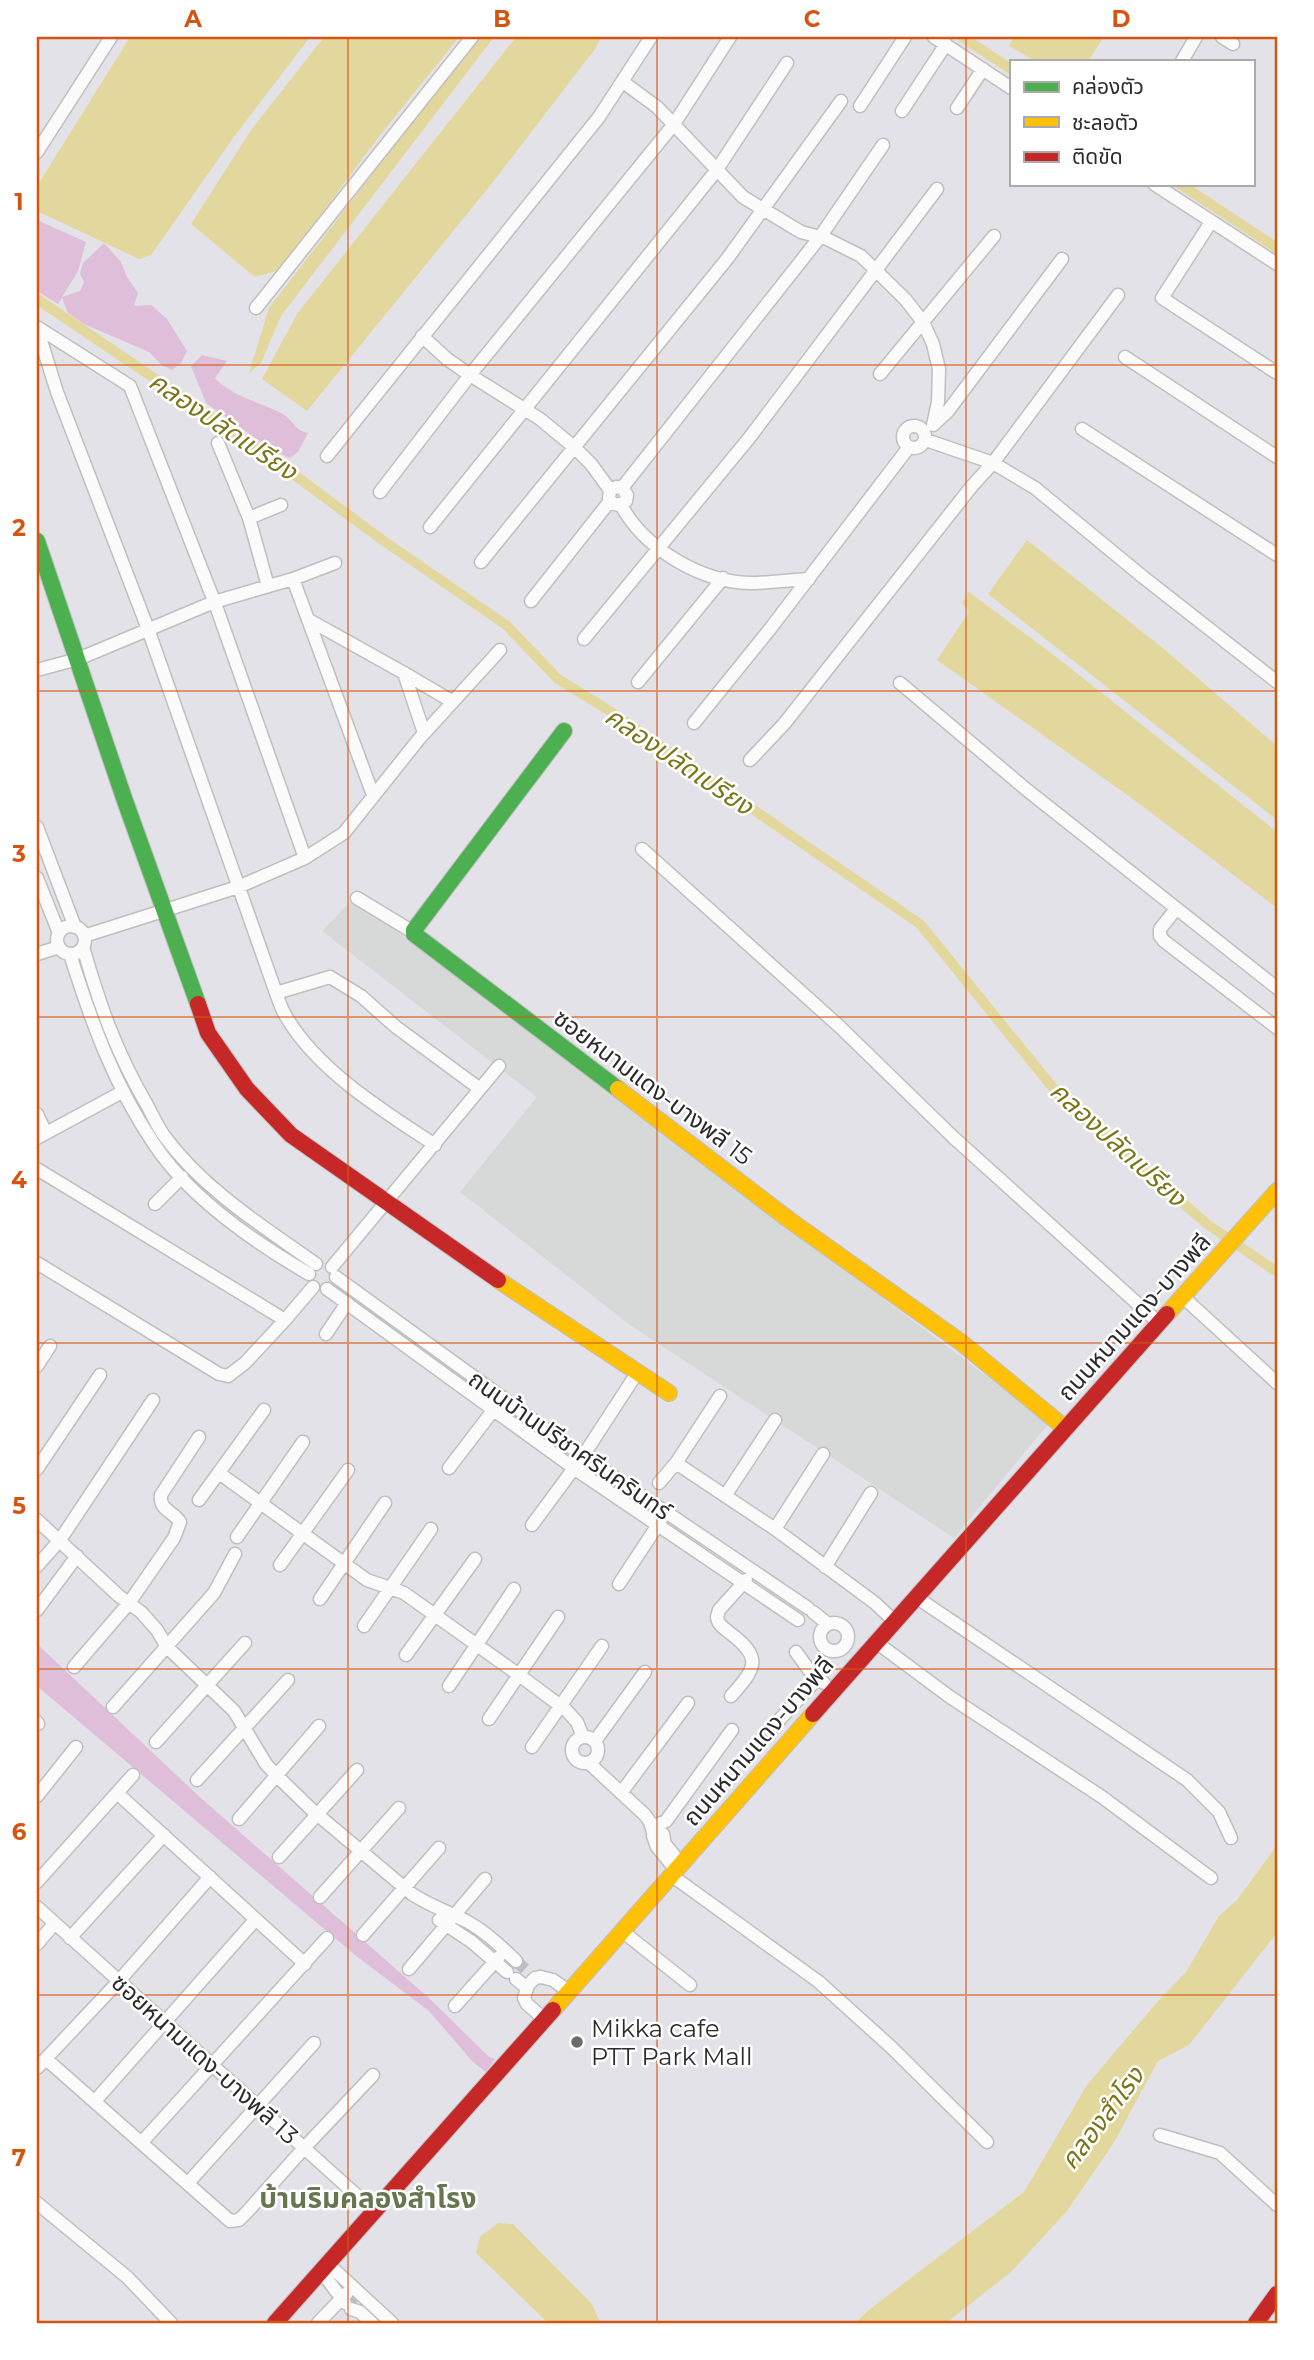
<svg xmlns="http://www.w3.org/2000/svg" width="1314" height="2360" font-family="Montserrat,'Noto Sans Thai',sans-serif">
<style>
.industrial{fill:#d6d9d7}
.green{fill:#dfbed9}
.water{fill:#e2d89d}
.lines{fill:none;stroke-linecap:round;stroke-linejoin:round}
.canal{stroke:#e2d89d;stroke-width:10}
.street-tunnel{stroke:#bebdc2;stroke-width:12;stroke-dasharray:12 6;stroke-linecap:butt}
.street-casing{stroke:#bfbfbf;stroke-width:15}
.fast-casing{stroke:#bfbfbf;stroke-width:18}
.slow-casing{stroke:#bfbfbf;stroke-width:18}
.jam-casing{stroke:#bfbfbf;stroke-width:18}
.street{stroke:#fbfbfc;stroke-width:12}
.fast{stroke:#4caf50;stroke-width:16}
.slow{stroke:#ffc107;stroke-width:16}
.jam{stroke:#c62828;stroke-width:16}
.grid{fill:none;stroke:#d5540f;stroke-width:2;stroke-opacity:0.55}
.poi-dot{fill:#6b6b6d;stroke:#fff;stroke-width:2.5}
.labels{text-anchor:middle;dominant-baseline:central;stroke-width:5;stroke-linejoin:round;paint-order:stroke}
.street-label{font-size:24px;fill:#2b2b2b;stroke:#fff}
.poi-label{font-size:24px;fill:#2b2b2b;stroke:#fff;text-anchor:start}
.water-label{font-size:26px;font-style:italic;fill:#7b761a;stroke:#fff}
.quarter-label{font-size:28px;font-weight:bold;fill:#667750;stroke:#fff}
.neatline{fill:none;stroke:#d5540f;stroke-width:2.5}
.grid-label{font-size:23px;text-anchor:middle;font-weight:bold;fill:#d5540f}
</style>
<rect width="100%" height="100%" fill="#e3e2e8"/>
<path class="industrial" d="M353,899L562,1053L755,1202L1049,1423L954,1538L630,1325L460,1192L537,1097L322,931Z"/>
<path class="green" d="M37,220L86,242L78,271L62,297L80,291L84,282L80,274L83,263L104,243L121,262L127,277L138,293L134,306L151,305L167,319L187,351L181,363L172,370L162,365L149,352L84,324L68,313L62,298L58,304L37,291Z
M202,355L227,361L215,378C232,397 261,402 283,414C293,420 295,431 308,433L298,452L290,458L272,450L206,403L191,366Z
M37,1644L202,1799L429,1998L489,2057L495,2059L486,2072L472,2061L429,2011L355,1955L37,1686Z"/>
<path class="water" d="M130,37H310L236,134L151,255L139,259L37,211V186Z
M324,37H459L377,139L280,270L255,277L191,224L251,130Z
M478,37H494L281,316L261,363L249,373L269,308Z
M516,37H601L595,49L493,182L307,411L262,379L297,314Z
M1014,37H1104L1088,61H1035L1009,46Z
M1027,540L1165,650L1277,746V820L988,594Z
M969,592L1059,659L1277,832V908L1133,799L937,660L969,612L962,603Z
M1277,1845V1933L1189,2045L1158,2061L1113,2144L1067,2211L1011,2272L946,2323H855L870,2309L1024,2192L1087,2085L1159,2000L1186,1972L1219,1916L1237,1900Z
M498,2223L513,2224L592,2304L600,2323H548L476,2253L480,2237Z"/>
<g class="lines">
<path class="canal" d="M962,37L1011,69
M1180,184L1277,248
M37,299L262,451L381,539L506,625L558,679L605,708L920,924L1062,1099L1207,1224L1277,1272"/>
<path class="street-tunnel" d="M516,1961L525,1969
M351,2296L357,2302"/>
<g class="street-casing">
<path id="street" d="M934,37L1011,88
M1222,37L1233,44
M1182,61L1196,37
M623,82L657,107L743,197L801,232L827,239L861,256L905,299L923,322L933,344L939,369L938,402L933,425
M860,106L905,37
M957,108L983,69
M902,111L946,44
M37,152L111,37
M1154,184L1277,264
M1211,222L1162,298L1277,373
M256,308L472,37
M37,327L130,386L216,606L305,858L344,833L419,739L500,650
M37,328L57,392L148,629L276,993C279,1001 282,1011 287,1018C318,1071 385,1112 435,1145
M422,336L447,359L470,375L540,419L574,447L591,464L610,490L609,498L612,503L618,505L626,501L627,495L622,488L616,487L610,490
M1125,357L1277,457
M880,374L994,236
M933,425L948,411L1062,259
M903 437a11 11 0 1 1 22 0a11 11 0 1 1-22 0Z
M1082,429L1277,555
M926,440L993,463L1035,488L1143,577L1277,682
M218,443L249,518L268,586
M327,456L599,117L651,37
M622,488L820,237L883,145
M380,492L470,375L674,124L730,37
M621,505C644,548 700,582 750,583C769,583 789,580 809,579
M249,518L281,505
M430,527L716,171L787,63
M481,562L727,259L841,101
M335,563L293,579L373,795
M531,601L610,501
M309,620L404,673L424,733
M584,639L750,437L937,189
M37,670L78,659L214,602L293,579
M404,673L453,702
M638,682L723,578
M900,683L1027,790L1277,988
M694,723L770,629L909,447
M750,760L784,724L972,486L993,463L1118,295
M37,827L75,927
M642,849L840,1027L953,1137L1159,1323
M37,878L59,933
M357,898L413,932
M1176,909L1160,929V936L1164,941L1277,1028
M57 940a14 14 0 1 1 28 0a14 14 0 1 1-28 0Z
M84,936L238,887L305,858
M83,947C100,1006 116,1052 147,1105C153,1116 158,1128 165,1137C204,1190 264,1227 316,1264
M37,954L59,947
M70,954C91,1021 114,1085 154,1144C189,1197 254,1242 309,1274
M276,993L330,977L361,996L396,1027L480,1089
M37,1114L46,1133
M37,1138L122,1092
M37,1169L285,1320L313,1287
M155,1204L182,1177
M37,1263L219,1374L228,1376L245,1363L285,1320
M332,1267L499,1066
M336,1277L583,1456L808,1608
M327,1289L575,1469L798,1620
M1182,1296L1277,1383
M326,1334L347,1303
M37,1366L50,1346
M676,1463L775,1529L875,1603L894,1621
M449,1468L498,1404
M37,1469L100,1375
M219,1473L367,1580L404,1593L519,1675L566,1710L577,1722L583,1737
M659,1483L676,1463L720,1396
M725,1496L775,1420
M199,1500L264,1410
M37,1520L119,1596L141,1612L157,1630L167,1647L234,1711L266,1764L276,1775L312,1810L412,1894C430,1906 449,1912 468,1922C486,1932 501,1946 516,1961
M532,1525L583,1456L637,1373
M775,1529L823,1454
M237,1537L303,1442
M280,1565L348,1470
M37,1566L60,1540L153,1400
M825,1567L871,1493
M619,1584L661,1520
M916,1597L1187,1780L1219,1812L1231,1838
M320,1599L385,1503
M37,1610L77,1556
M813,1612L828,1624
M820 1637a14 14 0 1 1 28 0a14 14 0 1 1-28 0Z
M364,1626L431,1529
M876,1642L950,1697L1102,1797L1211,1878
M796,1652L809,1670L824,1683
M406,1655L475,1559
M74,1667L129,1603L174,1538L180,1522C173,1511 159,1510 161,1495L199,1437
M449,1686L514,1589
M731,1696C756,1668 763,1658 730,1633C724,1628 718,1625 717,1617L719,1610L746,1580
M113,1707L214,1593L235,1554
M489,1719L558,1617
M37,1722L38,1724
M770,1730L818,1678
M572 1750a13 13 0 1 1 26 0a13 13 0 1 1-26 0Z
M595,1741L645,1672
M156,1742L245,1643
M532,1747L602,1646
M589,1763L645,1815L650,1822L653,1832
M197,1780L288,1680
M117,1793L305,1964
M621,1793L688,1703
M37,1796L76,1747
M239,1819L319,1726
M652,1827L666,1821L732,1730
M663,1834L665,1844L674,1855
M653,1836L657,1847L676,1870
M279,1857L357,1770
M671,1875L819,1982L891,2047L987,2142
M37,1882L133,1775
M320,1897L399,1808
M37,1907L374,2211
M439,1920L472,1942L507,1972
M622,1931L690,1985
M363,1935L439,1848
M70,1938L164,1835
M37,1944L54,1924
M409,1969L485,1879
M516,1979L527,1988
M455,2006L499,1957
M544,2019L527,2004L524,1998L528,1985L535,1978L541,1977L553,1980L568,1991
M46,2059L230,2221L239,2220L247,2212L304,2148L373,2075
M37,2068L118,1982L210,1877
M95,2101L256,1919
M1160,2135L1220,2153L1277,2205
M142,2142L327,1938
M188,2183L314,2043
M37,2203L127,2277L171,2323
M328,2264L392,2323
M321,2271L345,2303
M351,2309L360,2312L372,2323
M318,2323L347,2293"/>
</g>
<g class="fast-casing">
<path id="fast" d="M37,541L125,801L198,1004
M564,731L414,930V934L618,1089"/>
</g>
<g class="slow-casing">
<path id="slow" d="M618,1089L788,1219L962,1343L1065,1428
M498,1280L669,1393
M1167,1314L1277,1191
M553,2010L813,1714"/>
</g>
<g class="jam-casing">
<path id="jam" d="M198,1004L208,1033L247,1089L291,1135L498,1280
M813,1714L1167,1314
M275,2323L553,2010
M1256,2323L1277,2294"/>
</g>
<use href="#street" class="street"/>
<use href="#fast" class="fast"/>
<use href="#slow" class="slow"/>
<use href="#jam" class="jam"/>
</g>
<path class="grid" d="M348,37V2323M657,37V2323M966,37V2323M37,365H1277M37,691H1277M37,1017H1277M37,1343H1277M37,1669H1277M37,1995H1277"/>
<circle class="poi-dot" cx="577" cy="2042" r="7"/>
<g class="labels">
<g class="street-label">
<text transform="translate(653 1087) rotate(37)">ซอยหนามแดง-บางพลี 15</text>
<text transform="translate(1134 1317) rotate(-48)">ถนนหนามแดง-บางพลี</text>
<text transform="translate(570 1445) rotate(35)">ถนนบ้านปรีชาศรีนครินทร์</text>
<text transform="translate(758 1741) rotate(-49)">ถนนหนามแดง-บางพลี</text>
<text transform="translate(205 2059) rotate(42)">ซอยหนามแดง-บางพลี 13</text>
</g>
<g class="poi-label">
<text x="591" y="2028">Mikka cafe<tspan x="591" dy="28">PTT Park Mall</tspan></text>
</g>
<g class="water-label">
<text transform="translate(223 426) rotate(34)">คลองปลัดเปรียง</text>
<text transform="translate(679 761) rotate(34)">คลองปลัดเปรียง</text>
<text transform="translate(1118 1144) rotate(42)">คลองปลัดเปรียง</text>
<text transform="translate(1102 2118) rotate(-53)">คลองสำโรง</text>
</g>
<g class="quarter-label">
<text x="368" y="2198">บ้านริมคลองสำโรง</text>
</g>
</g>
<rect width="1314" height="2360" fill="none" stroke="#ffffff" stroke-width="77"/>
<rect x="1010" y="60" width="245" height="126" fill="#ffffff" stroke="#aaaaaa" stroke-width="2"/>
<rect x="1024" y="82" width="35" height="10" fill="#4caf50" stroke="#aaaaaa" stroke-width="2"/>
<text x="1072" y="94" font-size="21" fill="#2b2b2b">คล่องตัว</text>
<rect x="1024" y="117" width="35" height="10" fill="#ffc107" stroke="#aaaaaa" stroke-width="2"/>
<text x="1072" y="130" font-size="21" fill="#2b2b2b">ชะลอตัว</text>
<rect x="1024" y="152" width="35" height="10" fill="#c62828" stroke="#aaaaaa" stroke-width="2"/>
<text x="1072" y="164" font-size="21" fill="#2b2b2b">ติดขัด</text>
<rect x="38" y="38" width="1238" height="2284" class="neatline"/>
<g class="grid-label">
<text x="193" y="27">A</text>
<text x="502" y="27">B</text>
<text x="812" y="27">C</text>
<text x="1121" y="27">D</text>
<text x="19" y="210">1</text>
<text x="19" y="536">2</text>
<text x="19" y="862">3</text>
<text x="19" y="1188">4</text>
<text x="19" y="1514">5</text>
<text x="19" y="1840">6</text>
<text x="19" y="2166">7</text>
</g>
</svg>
